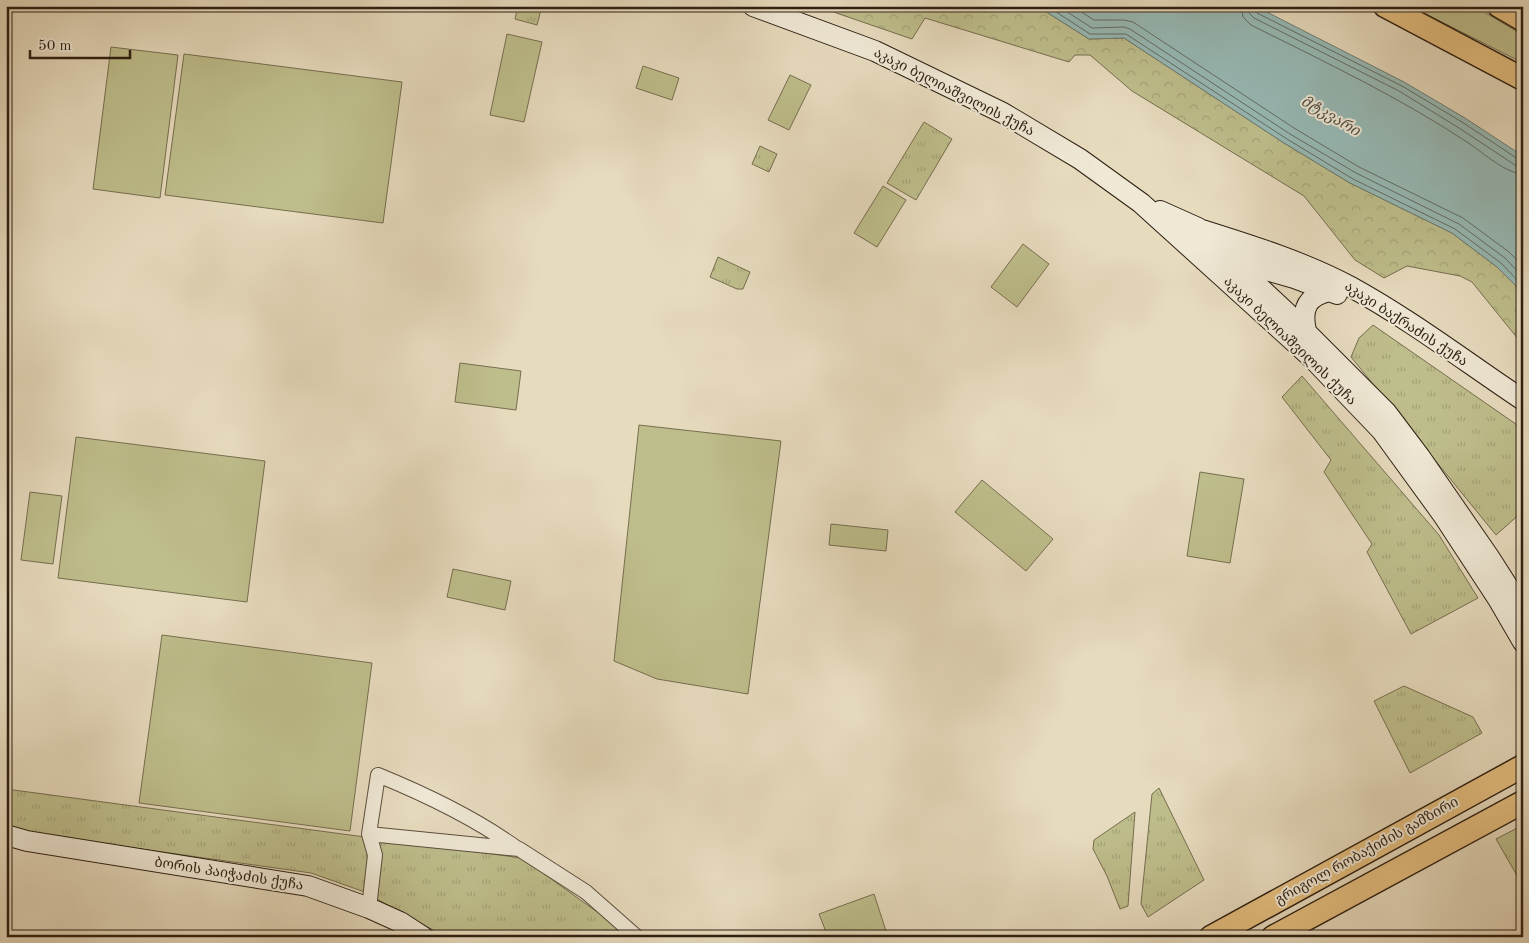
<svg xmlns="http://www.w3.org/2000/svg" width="1529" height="943" font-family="'Old Standard TT','Noto Serif Georgian',serif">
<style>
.grass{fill:#bebe8c;stroke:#766e4f}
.forest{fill:url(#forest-crowns);stroke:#766e4f}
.park{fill:url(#park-tufts);stroke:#766e4f}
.water{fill:#97bab6;stroke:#6d7c74}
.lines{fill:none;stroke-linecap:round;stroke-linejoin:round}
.shore{stroke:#626c64;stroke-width:1}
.street-casing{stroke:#5c4e3d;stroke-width:16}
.secondary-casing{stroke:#2d1f12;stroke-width:22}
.primary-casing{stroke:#2d1f12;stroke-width:25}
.street{stroke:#efe8d5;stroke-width:14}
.secondary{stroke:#efe8d5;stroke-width:20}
.primary{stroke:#e4be7f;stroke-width:22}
.labels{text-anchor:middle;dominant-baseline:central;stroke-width:4;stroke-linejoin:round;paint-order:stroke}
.street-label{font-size:14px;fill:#2d1f12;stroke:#efe8d5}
.water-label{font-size:15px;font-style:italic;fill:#4d4e43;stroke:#efe8d5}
</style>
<defs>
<pattern id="forest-crowns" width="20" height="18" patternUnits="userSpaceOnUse" patternTransform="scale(1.25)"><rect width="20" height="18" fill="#bebe8c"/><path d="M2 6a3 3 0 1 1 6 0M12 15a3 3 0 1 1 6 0" fill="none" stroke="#a4a378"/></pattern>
<pattern id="park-tufts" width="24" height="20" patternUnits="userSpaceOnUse" patternTransform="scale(1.25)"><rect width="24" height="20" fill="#bebe8c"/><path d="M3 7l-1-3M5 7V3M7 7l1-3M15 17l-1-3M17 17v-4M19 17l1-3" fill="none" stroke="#a4a378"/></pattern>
</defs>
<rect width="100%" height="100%" fill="#e7dbbe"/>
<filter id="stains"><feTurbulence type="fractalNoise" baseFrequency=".004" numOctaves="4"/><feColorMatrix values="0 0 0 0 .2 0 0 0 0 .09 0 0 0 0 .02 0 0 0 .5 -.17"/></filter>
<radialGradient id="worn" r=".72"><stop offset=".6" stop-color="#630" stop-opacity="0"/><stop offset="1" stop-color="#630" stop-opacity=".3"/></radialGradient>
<path class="grass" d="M1410,6H1474L1523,35V63Z
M507,34L542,42L524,122L490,115Z
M111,47L178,55L160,198L93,189Z
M184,54L402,82L383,223L165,195Z
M643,66L679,78L672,100L636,88Z
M790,75L811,85L789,130L768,120Z
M883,186L906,200L877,247L854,233Z
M1023,244L1049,264L1017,307L991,287Z
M460,363L521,371L516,410L455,402Z
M639,425L781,441L748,694L657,679L614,661Z
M76,437L265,461L247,602L58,578Z
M1200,472L1244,479L1230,563L1187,556Z
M982,480L1053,539L1026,571L955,512Z
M30,492L62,496L53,564L21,560Z
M831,524L888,530L886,551L829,545Z
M453,569L511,581L505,610L447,597Z
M162,635L372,663L350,831L139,803Z
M874,894L886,931L872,937H828L819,914Z"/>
<path class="forest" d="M816,6H1037L1089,39L1124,38L1284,143L1350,183L1452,233L1497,267L1523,293V345L1472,282L1460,276L1407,266L1384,278L1355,260L1304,196L1132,91L1090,55H1075L1069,62L925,18L912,39Z"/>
<path class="park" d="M518,6H542L537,25L515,19Z
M924,122L952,139L916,200L887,183Z
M760,146L777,154L769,172L752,164Z
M718,257L750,272L743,289H737L710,277Z
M1373,325L1523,429V511L1496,535L1351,357L1359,338Z
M1302,376L1439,535L1478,598L1411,634L1367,552L1372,544L1324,472L1331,460L1282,397Z
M1404,686L1473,717L1482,733L1410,773L1374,701Z
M1159,788L1204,880L1148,917L1141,904L1152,794Z
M6,789L522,858L632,937H446L362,891L311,873L6,830Z
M1135,812L1128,906L1120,909L1107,876L1093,849L1094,840Z
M1523,825V886L1496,839Z"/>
<path class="water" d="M1037,6H1255L1404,82L1465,118L1523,156V293L1497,267L1452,233L1350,183L1284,143L1124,38L1089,39Z"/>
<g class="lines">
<path class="shore" d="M1047,6L1090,34H1126L1287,139L1353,179L1455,229L1501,263L1523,286
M1058,6L1092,28L1124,27L1130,29L1290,134L1356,173L1459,224L1505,258L1523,277
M1072,6L1094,20H1124L1133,22L1294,128L1359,167L1463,218L1509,252L1523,266
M1241,6L1243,17L1251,25C1325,62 1401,98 1470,144C1483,153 1507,174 1523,174
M1248,6L1249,13L1254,18L1399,91L1459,128L1515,165L1523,167
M1254,6L1257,13L1402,86L1462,122L1518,159L1523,160"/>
<g class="street-casing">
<path id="street" d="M369,834L519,849L586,892L637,937
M369,908L375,855L369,834L378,775C427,795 475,818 518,849"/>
</g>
<g class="secondary-casing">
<path id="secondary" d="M753,6L875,51L1003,113L1080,159L1141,203L1312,358L1382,431L1443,515L1498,599L1523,642
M1160,211L1198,228L1228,258L1286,312L1386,412L1420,457L1489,557L1523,610
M1202,230C1253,246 1304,262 1351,287C1411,320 1466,362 1523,400
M1232,260L1294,278L1337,294
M1306,331C1301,308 1307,296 1330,291
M6,835L27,841L308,886L369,908L400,922L423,937"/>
</g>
<g class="primary-casing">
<path id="primary" d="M1385,6L1523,79
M1499,6L1523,20
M1211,937L1523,766
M1273,937L1523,802"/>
</g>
<use href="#street" class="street"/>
<use href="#secondary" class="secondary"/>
<use href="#primary" class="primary"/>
</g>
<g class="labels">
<g class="street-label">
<text transform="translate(954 92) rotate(27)">აკაკი ბელიაშვილის ქუჩა</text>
<text transform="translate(1406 324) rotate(33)">აკაკი ბაქრაძის ქუჩა</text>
<text transform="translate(1290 341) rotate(44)">აკაკი ბელიაშვილის ქუჩა</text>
<text transform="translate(1367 851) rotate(-29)">გრიგოლ რობაქიძის გამზირი</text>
<text transform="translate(229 874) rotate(9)">ბორის პაიჭაძის ქუჩა</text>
</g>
<g class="water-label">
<text transform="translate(1330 117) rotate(30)">მტკვარი</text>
</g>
</g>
<rect width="1529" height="943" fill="none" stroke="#e7dbbe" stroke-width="25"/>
<rect x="8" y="8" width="1514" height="928" fill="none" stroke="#2d1f12" stroke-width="2.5"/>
<rect x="12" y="12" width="1504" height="918" fill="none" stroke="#2d1f12"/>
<path d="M30 50v8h100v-8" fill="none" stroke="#2d1f12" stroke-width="2.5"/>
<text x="38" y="50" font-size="15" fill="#2d1f12" stroke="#efe8d5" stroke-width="4" paint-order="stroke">50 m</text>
<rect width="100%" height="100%" filter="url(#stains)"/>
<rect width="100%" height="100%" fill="url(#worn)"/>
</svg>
